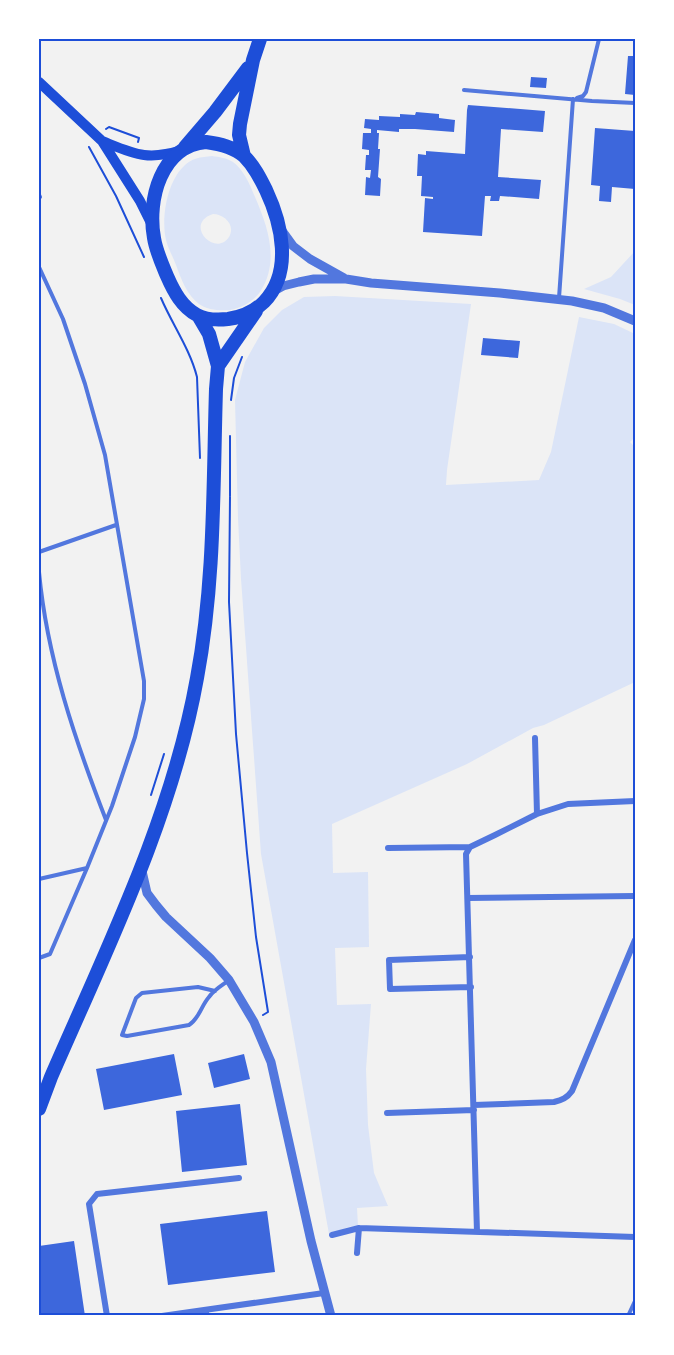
<svg xmlns="http://www.w3.org/2000/svg" width="674" height="1355" font-family="Signika,sans-serif">
<style>
.green{fill:#dbe4f7;fill-rule:evenodd}
.building{fill:#3d67dc}
.lines{fill:none;stroke-linecap:round;stroke-linejoin:round}
.path{stroke:#1d4ed8;stroke-width:2}
.service{stroke:#5277de;stroke-width:4}
.minor{stroke:#5277de;stroke-width:6}
.tertiary{stroke:#5277de;stroke-width:9}
.secondary{stroke:#1d4ed8;stroke-width:10}
.trunk{stroke:#1d4ed8;stroke-width:14}
.neatline{fill:none;stroke:#1d4ed8;stroke-width:2}
</style>
<rect width="100%" height="100%" fill="#f2f2f2"/>
<path class="green" d="M212,156C219,157 227,158 233,162C244,170 250,185 255,197C268,227 280,262 260,292C253,302 241,308 230,310C220,311 207,310 199,304C187,295 181,279 176,265C173,257 168,248 166,240C161,218 167,183 183,167C191,158 201,157 212,156ZM213,214C224,214 236,225 229,237C215,258 183,224 213,214Z
M635,251V305L620,299L584,289L611,277Z
M335,296L471,304L447,470L446,485L539,480L551,452L579,317L614,324L635,334V437L630,442L635,447V682L544,725L533,728L467,764L332,824L333,873L368,872L369,947L335,948L337,1005L371,1004L366,1069L368,1125L374,1173L388,1206L357,1208L358,1226L349,1227L329,1234L261,854L241,579L238,518L235,400L245,362L264,328L282,310L304,297Z"/>
<path class="building" d="M628,56H635V95L625,94Z
M531,77L547,78L546,88L530,87Z
M468,105L545,111L543,132L501,129L498,177L541,180L539,199L500,196L499,201H490L491,196H485L482,236L423,232L425,198L433,199V197L421,196L422,176H417L418,154L426,155V151L465,154L467,110Z
M416,112L439,114V118L455,120L454,132L415,129H399V132L377,130V133H379L378,149H380L378,177L381,179L380,196L365,195L366,177L370,178L371,170H365L366,155H369V150L362,149L363,133H371V129L364,128L365,119L379,120V116L400,117V114L415,115Z
M595,128L635,131V189L612,187L611,202L599,201L600,186L591,185Z
M483,338L520,341L518,358L481,355Z
M174,1054L182,1095L104,1110L96,1069Z
M244,1054L250,1079L214,1088L208,1063Z
M240,1104L247,1165L182,1172L176,1111Z
M267,1211L275,1272L168,1285L160,1224Z
M74,1241L85,1316H39V1246Z"/>
<g class="lines">
<path class="path" d="M106,129L109,127L139,138L138,142
M89,147L116,196L144,257
M161,298C172,324 190,349 197,377L200,458
M231,400L234,378L242,357
M230,436V496
M230,497L229,602L236,734L247,853L256,937L268,1012L263,1015
M151,795L164,754"/>
<path class="service" d="M464,90L592,101L635,103
M577,98L583,96L586,92L599,39
M39,195L40,197
M39,267L63,319L85,384L105,455L144,681V699L135,737L112,806L87,868L39,879
M559,298L573,99
M39,552L116,525
M39,572C47,658 75,740 106,820
M39,958L50,954L87,868
M215,991L198,987L142,993L136,998L122,1035L127,1036L189,1025C199,1019 201,1006 209,997C214,990 221,986 228,981
M207,1310V1316
M628,1316L635,1301"/>
<path class="minor" d="M535,738L537,814
M388,848L470,847
M468,898L635,896
M470,957L389,960L390,989L471,987
M474,1105L554,1102C562,1100 567,1098 572,1091L635,940
M387,1113L474,1110
M477,1232L466,854L470,847L495,835L537,814L568,804L635,801
M332,1235L359,1228L635,1237
M357,1253L359,1228
M107,1316L89,1204L97,1194L239,1178
M162,1316L324,1293"/>
<path class="tertiary" d="M280,228L293,246L310,259L344,278
M272,292L283,286L299,282L314,279H346L371,283L500,293L572,301L604,308L635,321
M142,871L147,893L156,905L166,917L210,958L229,980L254,1022L271,1062L311,1241L331,1316"/>
<path class="secondary" d="M39,82L102,141L140,201L152,225
M102,141C135,154 147,161 182,150"/>
<path class="trunk" d="M206,142C220,144 234,147 244,156C254,166 260,178 266,190C282,224 293,272 264,302C254,312 242,317 228,319C218,320 206,320 197,315C182,307 174,292 167,276C162,264 156,251 154,238C147,200 161,146 206,142Z
M185,147L215,112L248,68
M244,156L239,135L240,124L253,60L260,39
M218,366L256,311
M39,1109L51,1077C107,948 172,818 197,678C215,582 213,486 216,389L218,366L209,334L199,317"/>
</g>
<rect width="674" height="1355" fill="none" stroke="#ffffff" stroke-width="81"/>
<rect x="40" y="40" width="594" height="1274" class="neatline"/>
</svg>
